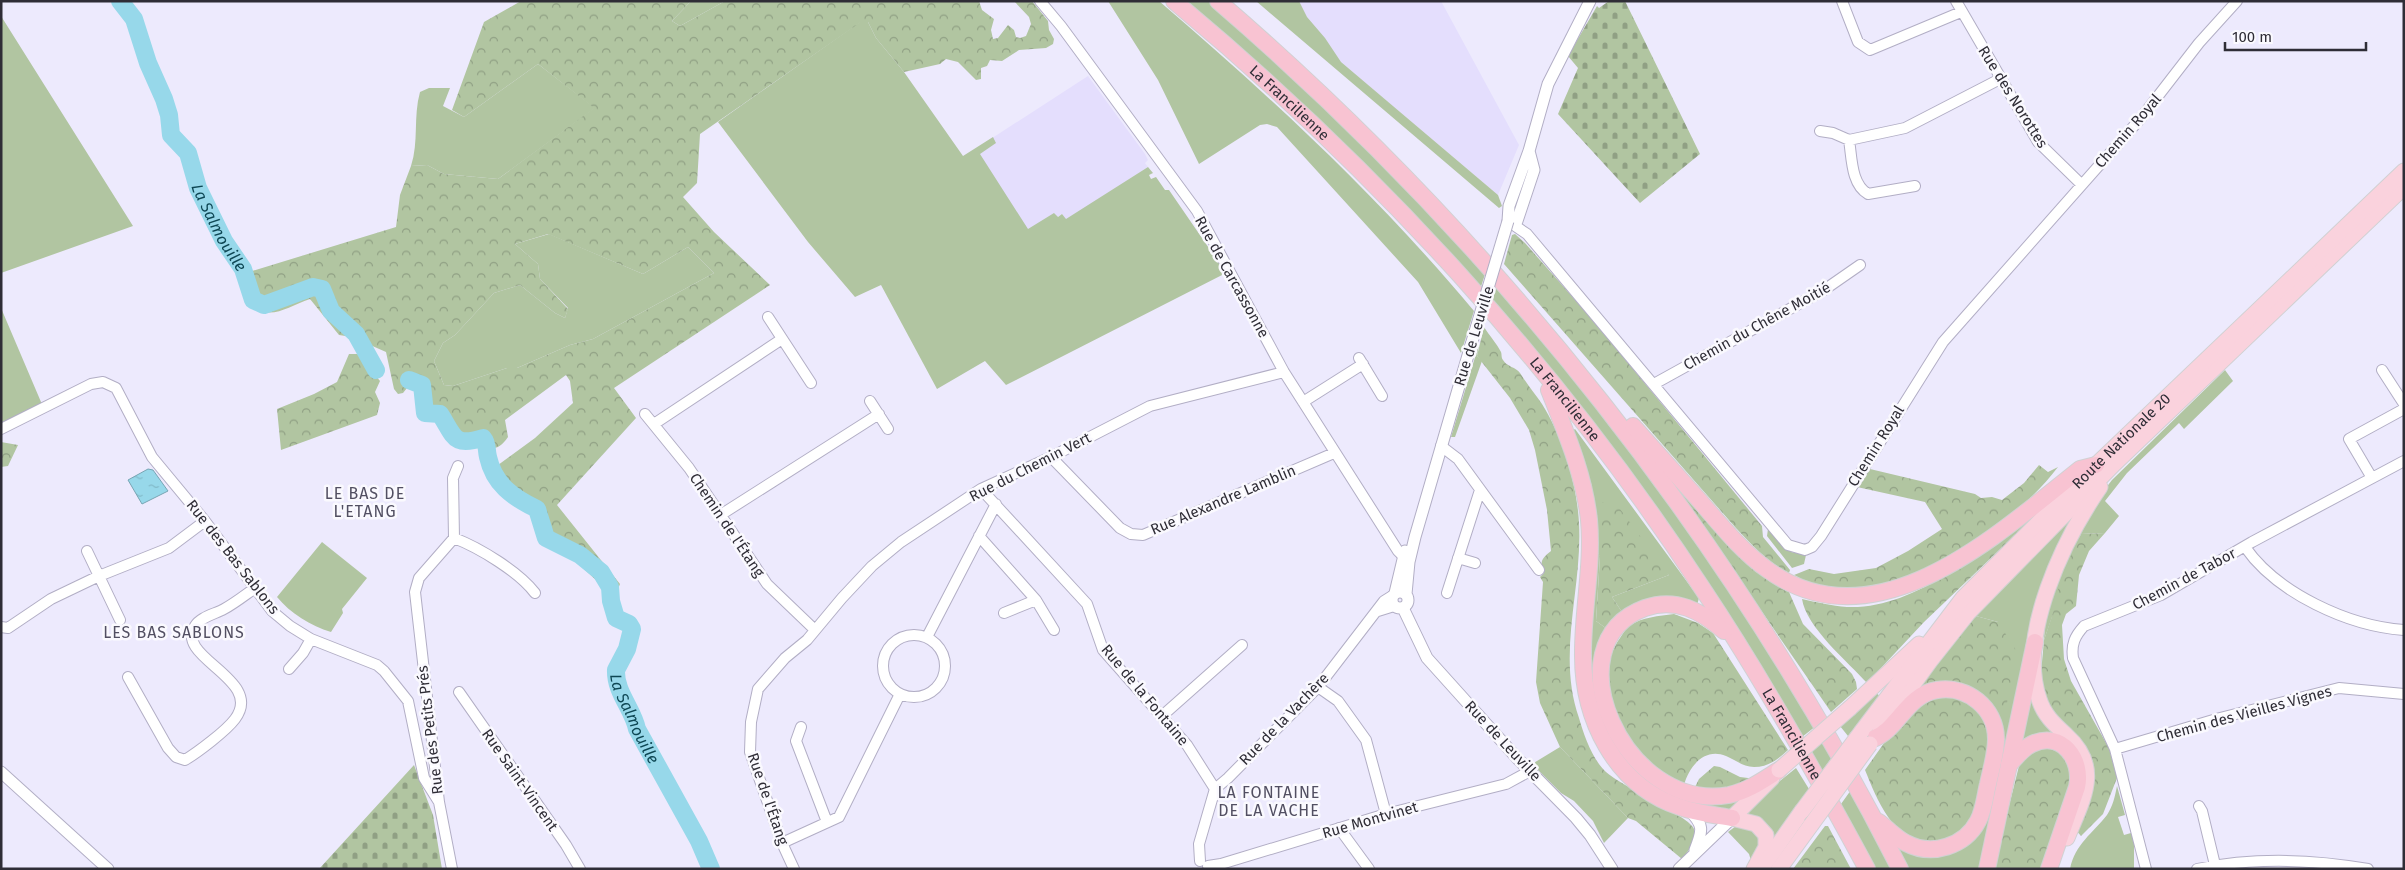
<svg xmlns="http://www.w3.org/2000/svg" width="2405" height="870" font-family="'Fira Sans',sans-serif">
<style>
.built{fill:#e4defd}
.green{fill:#b1c5a1}
.forest{fill:url(#forest-crowns);fill-rule:evenodd}
.cemetery{fill:url(#cemetery-stones)}
.water{fill:url(#water-ripples);stroke:#78a5b4}
.lines{fill:none;stroke-linecap:round;stroke-linejoin:round}
.river{stroke:#97d8ea;stroke-width:18}
.minor-casing{stroke:#b2aec5;stroke-width:12}
.tertiary-casing{stroke:#b2aec5;stroke-width:13}
.primary-casing{stroke:#d1d1d3;stroke-width:17}
.trunk-casing{stroke:#d1d1d3;stroke-width:18}
.minor{stroke:#fff;stroke-width:10}
.tertiary{stroke:#fff;stroke-width:11}
.primary{stroke:#fad2dd;stroke-width:15}
.trunk{stroke:#f8c3d2;stroke-width:16}
.tertiary-bridge-casing{stroke:#b2aec5;stroke-width:13;stroke-linecap:butt}
.primary-bridge-casing{stroke:#d1d1d3;stroke-width:17;stroke-linecap:butt}
.tertiary-bridge{stroke:#fff;stroke-width:11}
.primary-bridge{stroke:#fad2dd;stroke-width:15}
.labels{text-anchor:middle;dominant-baseline:central;stroke-width:5;stroke-linejoin:round;paint-order:stroke}
.street-label{font-size:15px;fill:#2f2d36;stroke:#faf9fe}
.water-label{font-size:16px;font-style:italic;fill:#0e4754;stroke:#faf9fe}
.neighbourhood-label{font-size:16px;letter-spacing:1px;fill:#524f62;stroke:#faf9fe}
</style>
<defs>
<pattern id="forest-crowns" width="20" height="18" patternUnits="userSpaceOnUse" patternTransform="scale(1.25)"><rect width="20" height="18" fill="#b1c5a1"/><path d="M2 6a3 3 0 1 1 6 0M12 15a3 3 0 1 1 6 0" fill="none" stroke="#90a084"/></pattern>
<pattern id="cemetery-stones" width="16" height="16" patternUnits="userSpaceOnUse" patternTransform="scale(1.25)"><rect width="16" height="16" fill="#b1c5a1"/><path d="M2 7V4a2 2 0 0 1 4 0v3zM10 15v-3a2 2 0 0 1 4 0v3z" fill="#90a084"/></pattern>
<pattern id="water-ripples" width="26" height="14" patternUnits="userSpaceOnUse" patternTransform="scale(1.25)"><rect width="26" height="14" fill="#97d8ea"/><path d="M2 4q2-2 4 0t4 0M15 11q2-2 4 0t4 0" fill="none" stroke="#82bac9"/></pattern>
</defs>
<rect width="100%" height="100%" fill="#edeafd"/>
<path class="built" d="M1285,1H1441L1519,145L1498,195L1299,27Z
M1088,76L1145,154L1148,160L1145,163L1148,167L1066,220L1062,214L1018,243L963,157Z"/>
<path class="green" d="M691,1H725L680,26L672,21Z
M1108,1H1159C1272,98 1379,197 1474,311L1461,353L1418,282L1277,127L1267,124L1260,125L1199,164L1158,80Z
M1184,1H1209L1370,150L1486,271L1480,290Z
M1256,1H1299L1307,17L1325,38L1341,62L1498,195L1502,206L1499,208Z
M1,16L133,226L1,273Z
M860,22H868L876,38L904,72L963,156L993,137L996,143L980,154L1028,229L1054,213L1058,217L1062,214L1066,219L1148,167L1153,173L1149,175L1151,179L1156,177L1165,190H1169L1226,273L1006,385L985,361L937,389L881,285L855,297L808,242L718,122Z
M538,64L595,108L498,179L444,174L427,165L411,166C419,142 413,117 420,92L429,88H450L443,106L464,117Z
M549,234L643,274L688,247L714,273L593,339L570,345L517,368H507L453,386L444,385L434,361L443,343L455,335L494,293L520,285L555,313L565,318L568,308L540,279L538,264L515,244Z
M1497,285L1638,458L1727,584L1816,726L1802,737L1491,304Z
M1,308L44,409L1,429Z
M1479,344L1477,356L1482,361L1455,437H1451Z
M2225,370L2233,381L2184,429L2179,423L2127,473L2105,501L2119,516L2105,533L2081,534L2044,640L2045,619L2053,587L2099,497L2112,480Z
M1575,429L1699,598L1697,605L1649,601L1622,612L1612,597L1669,575L1596,518L1591,483L1571,432Z
M2086,498L2068,530L1983,869H1908L1899,852L1995,717L1998,622L1976,616C2014,578 2049,537 2086,498Z
M1768,529L1791,552L1806,555L1804,564L1792,568L1767,536Z
M322,542L367,578L342,609L343,613L331,632C311,626 290,613 277,597Z
M1595,546L1600,556L1596,621L1607,629L1612,737L1620,751L1635,768L1654,784L1741,801L1729,811L1692,806L1647,786L1607,741L1588,671Z
M2030,690L2057,734L2032,736L2020,740Z
M1876,693L1880,696L1848,736L1840,726Z
M1824,740L1833,756L1822,771L1811,752Z
M1560,747L1628,818L1604,843L1593,821L1574,801L1561,793L1532,764Z
M1796,768L1809,789L1776,838L1773,836C1770,819 1753,818 1738,815Z
M2117,786L2125,815L2118,817L2124,835L2131,833L2134,843V869H2070C2075,844 2093,833 2107,815C2113,806 2115,796 2117,786Z
M1851,790L1892,869H1874L1841,804Z
M1736,826C1763,831 1762,841 1752,864L1749,854L1728,832Z"/>
<path class="forest" d="M521,1H691L672,21L680,26L725,1H979L982,10L994,19L991,30L993,39L998,38L1008,25L1014,30L1016,37L1020,38L1026,36L1031,24L1029,17L1014,1H1032L1048,21L1049,30L1054,39L1053,44L1046,48L1019,50L1002,61L990,60L987,66L981,68V79L976,80L958,62L946,59L940,64L904,72L876,38L868,22H861L700,134L697,183L683,197L714,232L770,285L614,388L636,418L557,505L620,584L616,594L609,592L560,547L544,539L537,528L535,512L531,506L505,498L499,493L495,482L494,468L535,438L573,403L570,381L566,375L505,420L508,437C501,447 497,449 486,448L478,439L464,449L458,448L437,416L423,410L414,388H407L403,393L398,394L394,389L386,352L352,337L339,335L310,299C286,307 268,324 247,301L249,272L396,227L400,195L411,166L427,165L444,174L498,179L594,108L538,64L464,117L452,110L484,22ZM548,234L643,274L688,247L714,273L593,339L570,345L517,368H507L453,386L444,385L434,361L443,343L455,335L494,293L520,285L555,313L565,318L568,309L540,279L538,264L515,244Z
M1515,234L1525,243L1592,319L1762,526L1763,537L1790,570L1789,573C1768,563 1751,544 1735,527L1504,264L1512,235Z
M1484,327C1489,335 1497,344 1501,352C1502,355 1501,357 1503,360C1507,367 1516,367 1520,373C1527,384 1535,394 1542,404C1560,432 1575,478 1578,511C1586,581 1555,649 1579,718C1584,735 1592,759 1606,772C1621,786 1691,817 1694,829C1698,840 1689,850 1682,859L1636,821L1628,818L1560,747L1540,703L1536,682L1543,582L1540,577L1544,573C1539,562 1542,558 1551,551L1547,510L1535,450L1529,430L1510,398L1477,356Z
M349,354H358L380,381L375,392L380,403L377,415L281,450L277,409L314,394L337,382Z
M1,442L18,445L8,466L1,467Z
M2039,465L2048,472L2058,467C2014,525 1923,585 1848,589C1837,589 1825,591 1814,586C1807,584 1801,578 1794,575L1809,569L1834,574L1876,568L1908,551L1942,529L1925,502L1857,487L1870,469L1975,494L1981,498L1992,497L2002,500L2024,483Z
M1673,483C1707,520 1743,569 1789,592L1803,624L1852,674L1856,682L1857,689L1831,712Z
M1603,502L1620,509L1669,575L1612,597L1622,612L1607,629L1596,621L1600,557L1595,546L1596,518Z
M2032,515L2034,517L1924,622L1867,683C1848,662 1806,627 1802,599C1816,602 1832,606 1847,607C1914,610 1980,551 2032,515Z
M2105,533L2089,551L2079,575L2076,606L2066,614L2062,625L2064,659L2071,681L2109,748L2117,778L2103,814L2081,836L2074,828L2093,775V762L2088,751L2047,707L2041,673L2044,640L2053,613L2061,577L2081,534Z
M1674,614L1698,623L1713,633L1788,750C1778,759 1769,767 1754,767C1743,767 1736,760 1726,756C1704,747 1689,767 1684,785C1635,769 1585,685 1620,638C1623,634 1625,629 1629,626C1642,617 1659,616 1674,614Z
M1976,616L1998,622L2016,650L2007,703L1995,717L1977,695L1915,694L1948,646Z
M1940,696C2011,697 1984,767 1974,810C1966,827 1958,836 1938,840C1896,849 1878,802 1865,770L1889,736L1922,702Z
M2042,745L2064,751L2075,778L2045,869H1993L2019,766L2027,754Z
M1714,766L1720,767L1740,777L1756,779L1726,788L1694,789L1699,779Z
M1825,826H1828L1851,869H1793Z"/>
<path class="cemetery" d="M1609,1H1625L1700,154L1640,203L1558,114L1578,68L1568,56L1597,6L1599,8Z
M414,765L433,815L442,869H319Z"/>
<path class="water" d="M148,469L153,470L168,491L142,504L128,480Z"/>
<g class="lines">
<g class="river">
<path id="s1" d="M120,1L134,19L148,63L164,99L169,115L171,135L188,153L198,188L224,241L243,269L253,300L264,305L313,287L322,289L331,311L356,334L376,370"/>
<path id="s2" d="M409,380L422,385L425,413L440,414C455,437 453,447 483,438C488,444 486,449 488,457C494,484 512,497 537,509L546,538L580,555L601,572L610,587L611,601L616,618L629,624L632,629L627,649L616,670C615,692 633,709 637,729L699,841L711,869"/>
</g>
<g class="minor-casing">
<path id="minor" d="M1040,1L1061,26L1197,211L1284,372L1398,551L1408,561
M1842,1L1858,42L1870,50L1961,12
M1956,1L2038,142L2081,184
M1820,131L1833,133L1849,140L1905,128L2000,79
M1849,140C1852,158 1851,184 1868,194L1915,186
M1508,221L1527,234L1788,545L1805,550L1812,547L1821,536L1943,342L2141,118L2199,43L2237,1
M768,317L811,383
M1359,358L1382,396
M2382,370L2404,404
M1654,384L1824,290L1860,265
M870,401L888,429
M1303,402L1363,364
M645,414L689,468L767,584L815,630
M654,424L782,339
M1,429L91,384L103,382L116,388L152,457L205,521L272,611L290,626L311,639L377,665L384,671L408,701L424,778L439,802
M1441,446L1458,459L1539,570
M1051,457L1120,528L1131,534L1143,535L1334,453
M458,466L453,478L454,538C480,548 519,572 535,593
M2372,478L2349,439L2404,409
M981,489L1087,604L1103,650L1187,745L1215,789
M722,514L879,414
M979,536L1036,600L1054,630
M2245,547C2277,593 2348,626 2404,630
M87,551L120,620
M1458,558L1475,563
M1447,593L1480,490
M1378,611L1394,606
M1004,613L1036,600
M1,627L8,628L51,599L99,576L169,548L205,521
M883 666a31 31 0 1 1 62 0a31 31 0 1 1-62 0Z
M927,637L996,504
M289,669L303,653L311,639
M128,677L168,748L176,757L185,760C198,752 226,731 235,719C265,679 174,658 195,626C200,617 215,614 224,609C235,603 245,595 255,588
M1318,687L1338,701L1366,740L1386,814
M459,692L566,845L580,869
M1162,716L1242,645
M801,727L796,741L827,822
M2115,749L2220,718L2339,688L2404,694
M2199,806L2202,811L2215,865
M1339,828L1369,869
M782,843L839,817L900,694
M1200,861L1199,844L1215,789L1228,778L1318,687L1384,601L1392,596
M1208,866L1221,864L1386,814L1506,784L1530,771
M452,869L439,802L415,592L419,578L454,538
M794,869L782,843L750,752L751,722L758,689L785,658L807,640L842,598L872,566L901,542L981,489L1051,457L1150,406L1284,372
M2146,869L2115,749L2073,658C2071,644 2075,636 2084,626L2161,595L2252,542L2404,461
M2197,869C2254,857 2311,859 2368,869"/>
</g>
<g class="tertiary-casing">
<path id="tertiary" d="M1529,151L1534,170L1517,221H1508L1509,206L1529,151L1548,84L1590,1
M1392 600a8 8 0 1 1 16 0a8 8 0 1 1-16 0Z
M1395,593L1405,551
M1406,594L1409,562L1415,537L1471,345
M1403,608L1427,658L1516,757L1576,818L1590,835L1612,869
M1,772L108,869
M1689,810C1704,825 1703,830 1695,850
M1679,869L1732,818"/>
</g>
<g class="primary-casing">
<g id="primary">
<path d="M1850,708L1919,644"/>
<path d="M1880,730L1930,661L1968,613L2114,464L2404,187"/>
<path id="s3" d="M1862,731L1963,598L2096,465L2404,171"/>
<path d="M1732,818L1756,824L1766,835V847L1754,869"/>
<path d="M1732,818L1772,778"/>
<path d="M2067,838C2082,800 2103,768 2066,735C2054,724 2044,715 2039,699C2017,635 2064,539 2100,487"/>
<path d="M1764,865L1802,811"/>
<path d="M1779,869L1811,825"/>
</g>
</g>
<g class="trunk-casing">
<g id="trunk">
<path id="s4" d="M1174,1C1376,169 1558,368 1702,588C1762,678 1815,773 1867,869"/>
<path d="M1218,1C1499,243 1732,538 1900,869"/>
<path d="M1549,390C1566,433 1584,474 1589,520C1593,564 1583,608 1583,652C1582,718 1614,785 1680,807C1696,813 1715,815 1732,818"/>
<path d="M1633,426C1655,451 1677,475 1699,500C1720,524 1741,551 1768,570C1876,648 1998,534 2080,469L2096,465"/>
<path d="M1724,631C1701,611 1676,597 1645,608C1549,643 1624,814 1729,795C1748,791 1763,780 1779,770"/>
<path d="M1873,739C1899,729 1906,695 1937,690C1967,685 1996,708 1996,739C1996,754 1991,770 1988,784C1985,796 1984,810 1978,821C1965,846 1932,857 1906,843C1896,838 1888,829 1879,822"/>
<path d="M2009,765C2016,757 2023,748 2032,744C2062,730 2083,760 2077,787L2049,869"/>
<path d="M1987,869L2035,642"/>
</g>
</g>
<use href="#minor" class="minor"/>
<use href="#tertiary" class="tertiary"/>
<use href="#primary" class="primary"/>
<use href="#trunk" class="trunk"/>
<g class="tertiary-bridge-casing">
<path id="tertiary-bridge" d="M1471,345L1508,221"/>
</g>
<g class="primary-bridge-casing">
<path id="primary-bridge" d="M1779,770L1850,708
M1802,811L1862,731
M1811,825L1870,744"/>
</g>
<use href="#tertiary-bridge" class="tertiary-bridge"/>
<use href="#primary-bridge" class="primary-bridge"/>
</g>
<g class="labels">
<g class="street-label">
<text transform="translate(2013 97) rotate(58)">Rue des Norottes</text>
<text stroke="none"><textPath href="#s4" startOffset="154">La Francilienne</textPath></text>
<text transform="translate(2128 131) rotate(-49)">Chemin Royal</text>
<text transform="translate(1232 277) rotate(61)">Rue de Carcassonne</text>
<text transform="translate(1757 326) rotate(-29)">Chemin du Chêne Moitié</text>
<text transform="translate(1474 336) rotate(-73)">Rue de Leuville</text>
<text stroke="none"><textPath href="#s4" startOffset="559">La Francilienne</textPath></text>
<text stroke="none"><textPath href="#s3" startOffset="390">Route Nationale 20</textPath></text>
<text transform="translate(1876 446) rotate(-58)">Chemin Royal</text>
<text transform="translate(1030 467) rotate(-27)">Rue du Chemin Vert</text>
<text transform="translate(1223 500) rotate(-23)">Rue Alexandre Lamblin</text>
<text transform="translate(727 525) rotate(56)">Chemin de l'Étang</text>
<text transform="translate(233 557) rotate(52)">Rue des Bas Sablons</text>
<text transform="translate(2184 579) rotate(-28)">Chemin de Tabor</text>
<text transform="translate(1145 695) rotate(50)">Rue de la Fontaine</text>
<text transform="translate(2244 714) rotate(-15)">Chemin des Vieilles Vignes</text>
<text transform="translate(1284 719) rotate(-46)">Rue de la Vachère</text>
<text transform="translate(430 730) rotate(-97)">Rue des Petits Prés</text>
<text stroke="none"><textPath href="#s4" startOffset="964">La Francilienne</textPath></text>
<text transform="translate(1503 741) rotate(47)">Rue de Leuville</text>
<text transform="translate(520 780) rotate(55)">Rue Saint-Vincent</text>
<text transform="translate(768 799) rotate(71)">Rue de l'Étang</text>
<text transform="translate(1370 820) rotate(-16)">Rue Montvinet</text>
</g>
<g class="water-label">
<text stroke="none"><textPath href="#s1" startOffset="251">La Salmouille</textPath></text>
<text stroke="none"><textPath href="#s2" startOffset="470">La Salmouille</textPath></text>
</g>
<g class="neighbourhood-label">
<text x="365" y="493">LE BAS DE<tspan x="365" dy="18">L'ETANG</tspan></text>
<text x="174" y="632">LES BAS SABLONS</text>
<text x="1269" y="792">LA FONTAINE<tspan x="1269" dy="18">DE LA VACHE</tspan></text>
</g>
</g>
<rect width="2405" height="870" fill="none" stroke="#2f2d36" stroke-width="5"/>
<path d="M2225 42v8h141v-8" fill="none" stroke="#2f2d36" stroke-width="2.5"/>
<text x="2232" y="42" font-size="15" fill="#2f2d36" stroke="#faf9fe" stroke-width="4" paint-order="stroke">100 m</text>
</svg>
